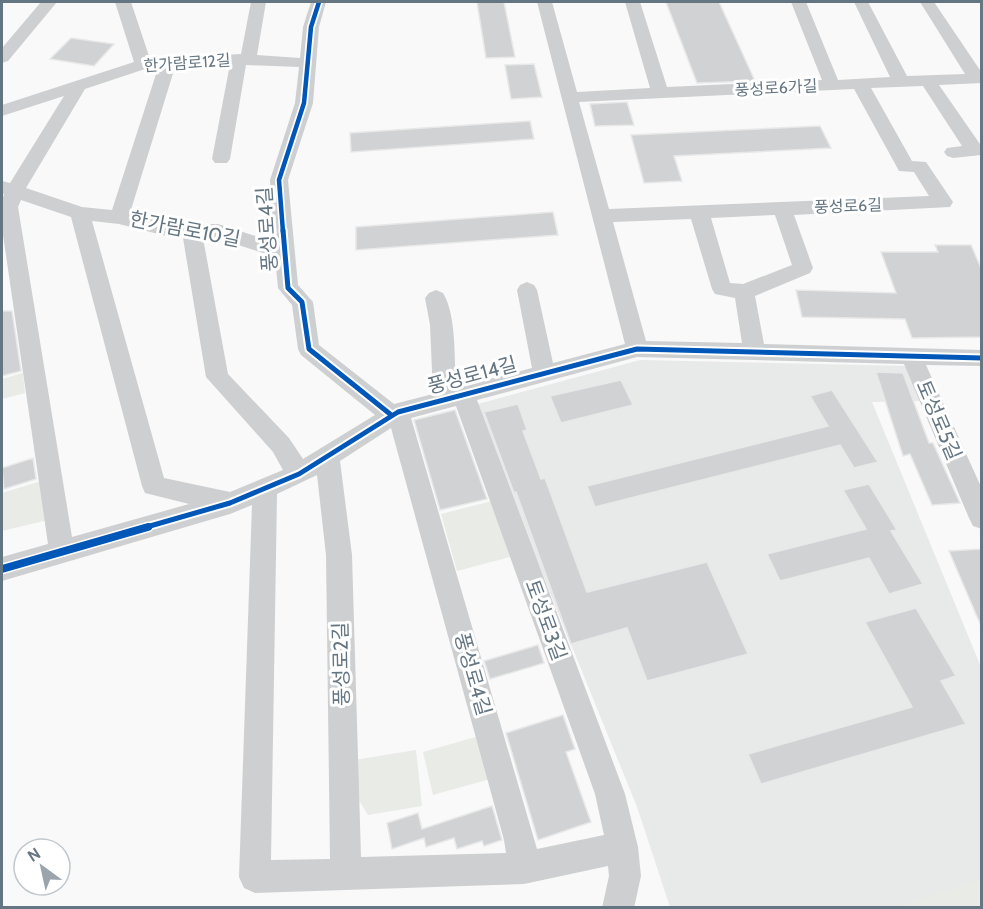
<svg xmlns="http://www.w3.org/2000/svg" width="983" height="909" font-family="Cabin,'Noto Sans KR',sans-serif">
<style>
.built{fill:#e8e9e9}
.green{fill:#e8ebe6}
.building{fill:#d0d2d3;stroke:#e8e8e8;stroke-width:1.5}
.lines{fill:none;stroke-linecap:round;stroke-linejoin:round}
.minor{fill:#cecfd0;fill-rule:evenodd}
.cycleway-far2-casing{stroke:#fff;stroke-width:8}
.cycleway-far1-casing{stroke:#fff;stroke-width:9}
.cycleway-casing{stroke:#fff;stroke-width:11}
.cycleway-far2{stroke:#0057b8;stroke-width:4.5}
.cycleway-far1{stroke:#0057b8;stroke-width:5}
.cycleway{stroke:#0057b8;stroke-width:8}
.labels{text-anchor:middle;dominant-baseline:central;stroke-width:6;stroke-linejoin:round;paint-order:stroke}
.far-street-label{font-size:16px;fill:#657683;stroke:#fff}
.street-label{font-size:20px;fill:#657683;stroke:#fff}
</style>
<rect width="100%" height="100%" fill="#f9f9f9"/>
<path class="built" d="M640,360L909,366L920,401L872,402L981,667V907H670L637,807L474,405Z"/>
<path class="green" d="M23,373L25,393L2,399V379Z
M41,481L48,520L2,531V493Z
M492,501L510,557L457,571L441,514Z
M479,736L490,779L433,795L423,752Z
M416,750L422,806L368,815L357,797L354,760Z
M981,879V907H897Z"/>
<path class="building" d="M477,2H504L515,57L486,58Z
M666,2H719L755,81L697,83Z
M71,38L114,44L94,66L50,59Z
M534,64L542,97L511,99L505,65Z
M627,102L634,125L595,126L590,104Z
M530,121L534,139L351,152L350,133Z
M820,126L831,148L674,156L682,181L644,183L631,135Z
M553,212L558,235L356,250V227Z
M935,245H971L981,268V337L912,338L905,319L802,317L796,290L896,293L881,252H938Z
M2,311H12L21,371L2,376Z
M876,372L903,373L929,443H933L960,503L932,505L910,454L903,456Z
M621,380L633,405L561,423L550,396Z
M832,390L878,462L854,468L840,445L595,507L587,486L828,426L810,396Z
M518,404L527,430L523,431L541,479L545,478L587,592L707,562L748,654L647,681L627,628L571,644L516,492L514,493L484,412Z
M455,410L487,499L440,510L414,420Z
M33,458L36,479L4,489L2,468Z
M869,484L897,530L891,531L923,584L889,594L869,558L780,581L767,554L866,529L843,490Z
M981,549V626L949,551Z
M916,608L956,676L941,681L966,724L761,784L748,754L912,707L865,622Z
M538,645L544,663L490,679L484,661Z
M563,715L575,749L566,752L591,822L538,840L506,733Z
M492,806L502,840L484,846L482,841L457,849L454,838L426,847L424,838L392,849L387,823L418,813L422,829Z"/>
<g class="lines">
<path class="minor" d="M41,2H57L8,61L2,63V48Z
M115,2H131L150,59L241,54L251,2H266L257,55L300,58L303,27L311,2H326L319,27L313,103L288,180L298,285L313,302L319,345L394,404L433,394L430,325L425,298L429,293L436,290L443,293C457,316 454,361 456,388L532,368L517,290L520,285L527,282L534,285L537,290L553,363L625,344L537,2H552L577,92L650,88L625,2H640L667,87L822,80L791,2H806L838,80L890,77L854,2H868L907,76L965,74L920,2H934L982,73V83L939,85L982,147L981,155L953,158L947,156L944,152L947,148L962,146L923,86L871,88L912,161L926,162L953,202L950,207L794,215L813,268L810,273L755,296L764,344L982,350V366L926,365L982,489V529L973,526L969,518L904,364L637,357L477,400L625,794L638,847L641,876L634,908H602L609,876L608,866L524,884L255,893L244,888L239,877L252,505L230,514L2,581V557L48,544L2,228V200L4,194L2,193V181L10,183L64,96L2,116V105L134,62ZM230,64L212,159L215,163H227L230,159L246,65L299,67L295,103L270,180L274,242L218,224H174L130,213L175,67ZM158,68L112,210L82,207L26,188L85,89L145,69ZM854,89L899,171L914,172L929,196L609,209L579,102ZM21,200L71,217L142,486L145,493L189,504L72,537L18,207ZM775,215L792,265L743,284L730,283L711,218ZM691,219L712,289L715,294L735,298L742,343L646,341L613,222ZM92,221L119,224L174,238H183L206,377L273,452L283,470L230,492L164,478ZM203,238H217L275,257L278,288L292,305L298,349L301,355L375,415L303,459L289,438L228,374ZM456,406L595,794L604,835L537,849L411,418ZM391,428L504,840L506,853L361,857L352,555L340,461ZM317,475L326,555L330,859L271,860L277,494Z"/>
<g class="cycleway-far2-casing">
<path id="cycleway-far2" d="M283,232L279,180L304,103L311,27L319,2"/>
</g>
<g class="cycleway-far1-casing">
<path id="cycleway-far1" d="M283,230L288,288L302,302L309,349L390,414
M143,528L230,503L299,474L398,412L637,349L982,358"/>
</g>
<g class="cycleway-casing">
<path id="cycleway" d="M2,569L148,527"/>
</g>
<use href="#cycleway-far2" class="cycleway-far2"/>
<use href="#cycleway-far1" class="cycleway-far1"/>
<use href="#cycleway" class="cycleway"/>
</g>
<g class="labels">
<g class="far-street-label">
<text transform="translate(187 63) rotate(-4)">한가람로12길</text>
<text transform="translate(776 88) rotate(-3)">풍성로6가길</text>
<text transform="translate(848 206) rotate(-2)">풍성로6길</text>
</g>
<g class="street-label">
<text transform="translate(185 229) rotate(11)">한가람로10길</text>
<text transform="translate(267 229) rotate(-94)">풍성로4길</text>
<text transform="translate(472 375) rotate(-15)">풍성로14길</text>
<text transform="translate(939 420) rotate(67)">토성로5길</text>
<text transform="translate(546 620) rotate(70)">토성로3길</text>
<text transform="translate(341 664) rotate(-91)">풍성로2길</text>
<text transform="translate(473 674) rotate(74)">풍성로4길</text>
</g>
</g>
<rect width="983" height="909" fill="none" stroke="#657683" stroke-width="6"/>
<g transform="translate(42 867) rotate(327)"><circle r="28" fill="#ffffff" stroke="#c1c8cd" stroke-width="1.5"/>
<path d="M0-4.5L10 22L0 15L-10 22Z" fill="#99a4ac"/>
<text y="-9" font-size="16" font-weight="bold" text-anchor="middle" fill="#657683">N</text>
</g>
</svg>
